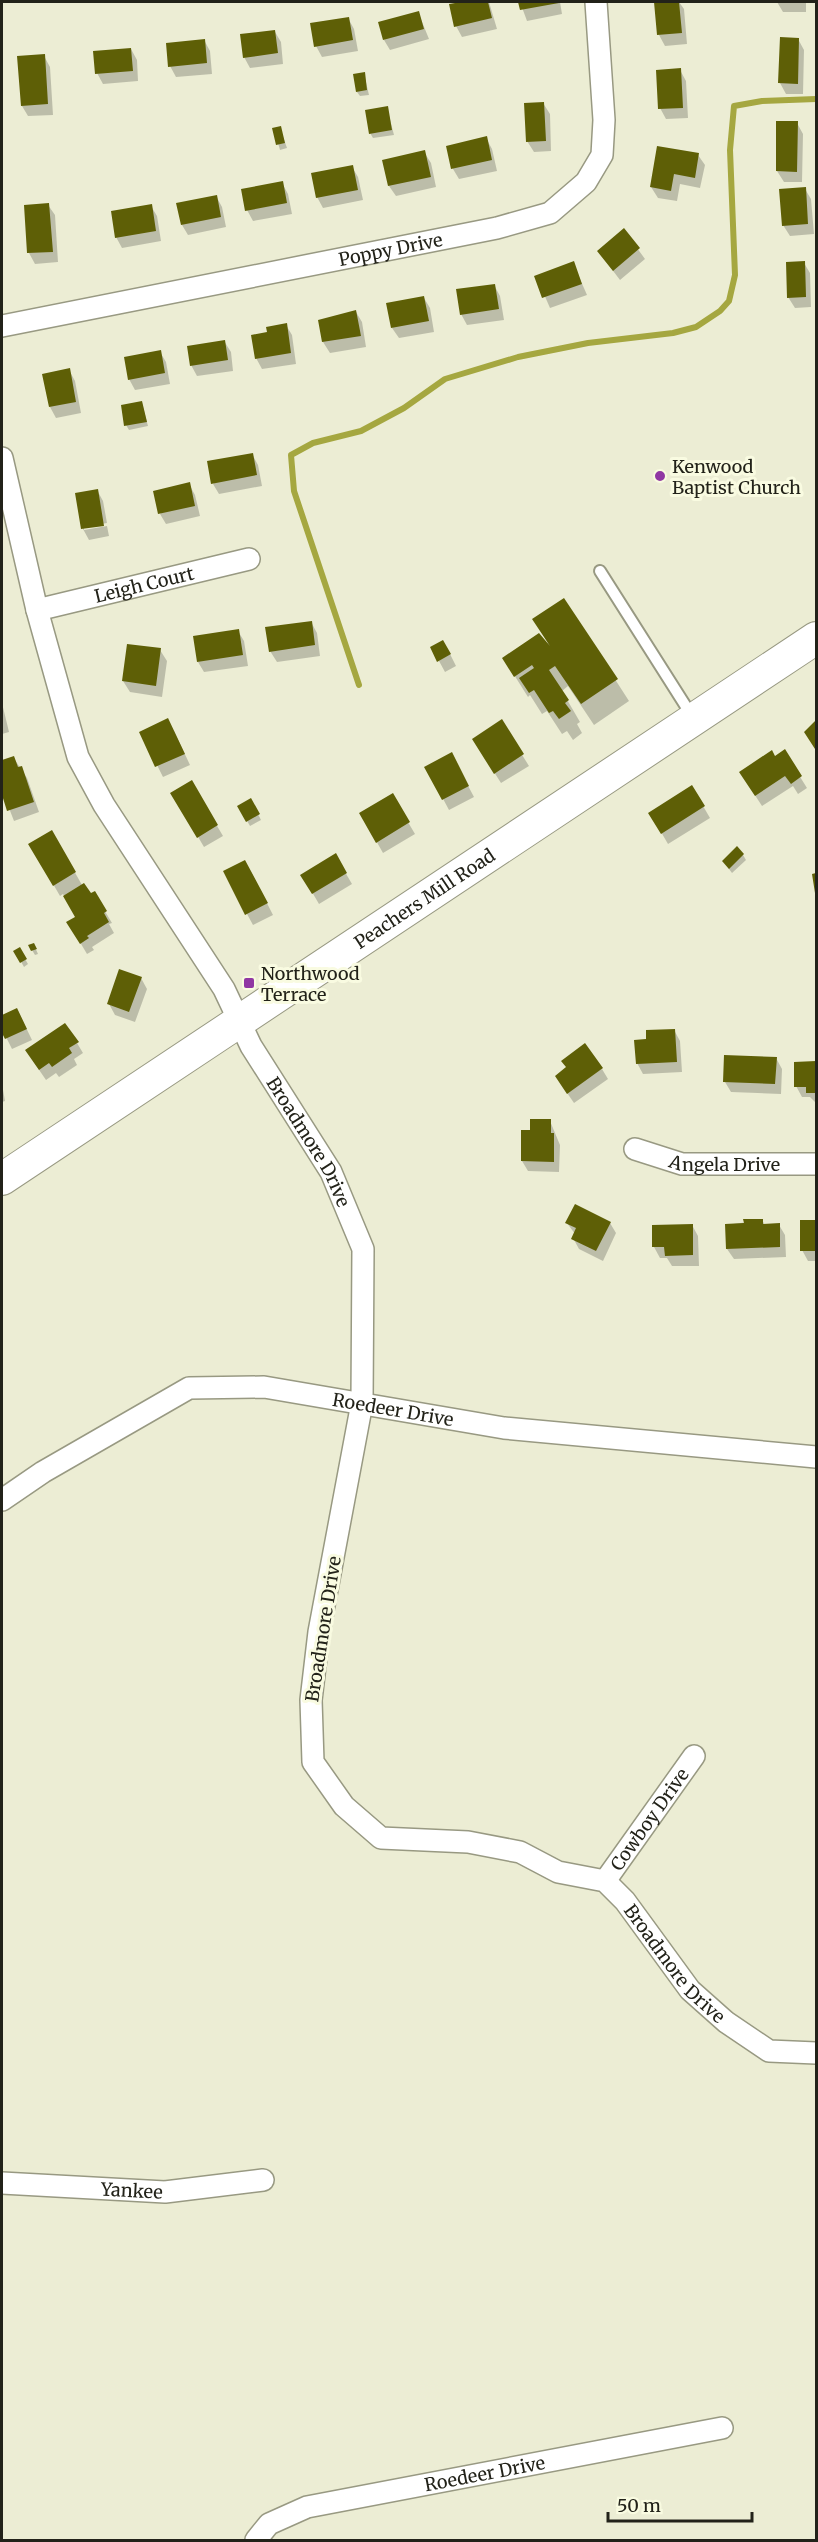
<svg xmlns="http://www.w3.org/2000/svg" width="818" height="2542" font-family="Merriweather,serif">
<style>
.shadow{fill:#0003}
.lines{fill:none;stroke-linecap:round;stroke-linejoin:round}
.stream{stroke:#a5a740;stroke-width:6}
.building{fill:#5e5f06}
.lane-casing{stroke:#989982;stroke-width:14}
.street-casing{stroke:#989982;stroke-width:24}
.primary-casing{stroke:#989982;stroke-width:34}
.lane{stroke:#fff;stroke-width:10}
.street{stroke:#fff;stroke-width:21}
.primary{stroke:#fff;stroke-width:32}
.poi-dot{fill:#9037a3;stroke:#f9fbe1;stroke-width:2}
.labels{text-anchor:middle;dominant-baseline:central;stroke-width:6;stroke-linejoin:round;paint-order:stroke}
.street-label{font-size:18px;fill:#222219;stroke:#f9fbe1}
.poi-label{font-size:18px;fill:#222219;stroke:#f9fbe1;text-anchor:start}
</style>
<rect width="100%" height="100%" fill="#ecedd4"/>
<path class="shadow" d="M468,2H489L497,29L462,37L456,26L451,5Z
M520,2H560L562,14L527,21Z
M656,2H679L684,9L687,44L665,46L659,35Z
M777,2H806V12H783Z
M418,12L429,39L390,50L384,40Z
M348,18L354,29L358,51L322,57L316,46Z
M275,32L281,42L283,64L250,68L244,57Z
M781,39H798L804,50L803,94H786L780,83Z
M204,40L210,51L212,74L176,77L170,66Z
M131,49L137,60L138,81L103,84L97,73Z
M44,56L50,67L53,115L28,116L22,106Z
M680,70L686,81L688,118L666,119L660,108Z
M364,74L369,95L360,96L357,92Z
M543,103L550,114L551,151L534,152L527,141Z
M387,108L394,135L373,138L370,133Z
M797,123L803,134L802,182H784L777,171Z
M280,128L287,148L280,150L274,129Z
M486,138L492,149L497,171L459,179L453,169L448,147Z
M424,152L431,163L436,187L396,196L389,186L384,161Z
M698,155L705,165L700,188L680,184L677,201L658,198L651,187Z
M352,167L358,177L363,200L323,208L317,197Z
M282,183L288,194L292,214L253,221L247,210Z
M805,189L811,199L814,234L790,236L783,225Z
M216,196L222,207L226,227L188,235L182,225Z
M48,205L55,215L58,262L35,264L29,253Z
M151,206L157,216L161,241L122,248L116,237Z
M624,230L645,259L620,280L598,251Z
M573,263L587,295L550,308L536,276Z
M804,263L810,273L811,307L795,308L788,297Z
M494,285L500,296L504,320L467,325L461,314Z
M424,298L430,308L434,332L399,338L392,328Z
M356,312L362,322L366,347L330,353L323,342L320,321Z
M286,325L292,335L296,364L262,369L256,358L269,333Z
M224,341L231,352L233,371L197,376L191,365Z
M160,352L166,362L170,384L135,390L129,379Z
M69,370L75,381L81,413L56,418L50,407L44,375Z
M142,403L148,426L129,430L126,425Z
M252,454L258,465L262,486L219,494L213,484Z
M189,484L195,495L200,516L166,524L160,514Z
M97,490L103,501L107,523L84,527V530L107,526L109,536L89,540L83,529L76,494Z
M564,600L629,701L594,725L568,686L562,691L580,722L577,724L582,733L573,740L567,731L562,734L547,711L542,714L530,695L528,697L504,659L548,643L534,620Z
M311,622L317,633L320,656L277,662L270,651Z
M238,631L244,641L248,666L204,672L198,662Z
M160,650L167,661L162,697L130,692L123,681Z
M449,652L456,666L445,672L439,661Z
M2,703L9,732L2,734Z
M501,721L529,766L501,783L480,750Z
M174,731L190,765L163,777L141,733Z
M784,751L807,788L798,794L793,786L762,806L747,783Z
M13,757L27,778L39,812L14,821L2,790V762Z
M457,765L474,797L449,810L426,767Z
M191,782L223,836L204,847L172,793Z
M692,787L710,818L668,844L650,813Z
M392,795L415,834L383,853L361,814Z
M251,800L261,820L250,826L239,807Z
M52,832L82,885L90,895L94,893L112,923L109,924L114,933L92,947L94,950L87,954L68,922L77,917L63,894L60,896L30,844Z
M335,855L352,884L319,904L302,875Z
M743,855L746,860L732,873L723,861Z
M251,872L273,915L253,925L247,914Z
M34,945L38,954L35,955L32,950Z
M19,949L28,964L24,967L15,951Z
M141,978L147,989L135,1022L115,1015L109,1004Z
M17,1009L32,1040L12,1049L2,1029V1016Z
M674,1030L680,1041L682,1072L643,1074L637,1063L648,1040Z
M77,1043L83,1053L74,1059L77,1065L59,1077L56,1073L46,1080L33,1061Z
M776,1058L782,1069L781,1094L731,1092L725,1082Z
M796,1063H816V1103L810,1097H802L796,1086Z
M602,1069L608,1079L574,1103L563,1087Z
M2,1084L5,1101L2,1102Z
M550,1121L560,1145L559,1172L528,1171L522,1161L531,1132Z
M762,1220L765,1225H779L785,1235L786,1257L734,1259L727,1249L726,1225Z
M802,1222H816V1261H808L802,1250Z
M567,1223H610L616,1233L603,1261L579,1249L573,1238L575,1234Z
M692,1225L698,1236L699,1266H672L667,1258H660L654,1247Z"/>
<g class="lines">
<path class="stream" d="M359,685L294,491L291,455L313,443L361,431L404,408L445,379L518,357L588,343L673,333L696,327L720,311L729,301L735,275L730,150L734,106L762,101L816,99"/>
</g>
<path class="building" d="M461,2H488L492,18L454,27L449,4Z
M518,2H559V3L520,10Z
M654,2H679L682,33L657,35Z
M419,11L424,29L383,40L378,22Z
M349,17L353,40L314,47L310,23Z
M275,30L278,53L243,58L240,34Z
M780,37L799,38L798,84L778,83Z
M205,39L207,63L168,67L166,43Z
M131,48L133,71L95,74L93,51Z
M45,54L48,104L21,106L17,56Z
M681,68L683,108L658,109L656,70Z
M365,72L367,90L356,92L353,74Z
M544,102L546,141L526,142L524,103Z
M388,106L392,130L369,134L365,110Z
M776,121H798L797,172L776,171Z
M281,126L285,143L276,145L272,128Z
M487,136L492,160L451,169L446,146Z
M657,146L699,153L695,178L674,174L671,191L650,187Z
M425,150L431,177L388,186L382,160Z
M353,165L358,190L316,198L311,173Z
M283,181L287,203L245,211L241,189Z
M806,187L808,224L782,226L779,189Z
M217,195L221,217L181,225L176,203Z
M49,203L53,252L27,253L24,205Z
M152,204L156,231L115,238L111,211Z
M624,228L640,248L613,271L597,251Z
M574,261L582,284L542,298L534,276Z
M805,261L806,297L787,298L786,262Z
M495,284L499,309L460,315L456,289Z
M424,296L429,321L391,328L386,303Z
M356,310L361,336L322,342L318,320Z
M287,323L291,353L255,359L251,335L267,332L266,327Z
M225,340L228,360L190,366L187,346Z
M161,350L165,373L128,380L124,357Z
M70,368L76,402L49,407L42,374Z
M142,401L147,422L124,426L121,405Z
M253,453L257,475L211,484L207,461Z
M190,482L195,506L158,514L153,491Z
M98,489L104,526L81,529L75,493Z
M564,598L618,679L581,704L555,666L549,670L569,700L565,703L571,711L559,719L553,711L549,713L534,690L529,693L519,678L534,668L532,665L514,677L502,658L539,633L550,646L532,619Z
M312,621L315,645L269,652L265,627Z
M239,629L243,655L197,662L193,636Z
M443,640L451,654L437,662L430,647Z
M127,644L161,648L156,686L122,681Z
M168,718L185,754L155,767L139,732Z
M502,719L524,754L494,774L472,739Z
M816,720V748L815,749L804,732Z
M785,749L802,776L791,784L785,776L755,796L739,772L772,750L775,756Z
M452,752L469,786L442,800L424,767Z
M14,756L18,767L22,766L34,802L7,811L2,795V760Z
M192,780L218,825L197,838L170,793Z
M692,785L705,806L661,834L648,813Z
M393,793L410,822L376,843L359,813Z
M251,798L260,814L246,822L237,806Z
M52,830L76,872L53,886L28,844Z
M737,846L744,854L729,869L722,861Z
M336,853L347,873L312,894L300,875Z
M245,860L268,903L245,915L223,871Z
M816,873V892L815,893L812,874Z
M84,883L91,893L95,891L107,911L104,913L109,922L87,936L89,938L80,944L66,922L75,917L63,896Z
M34,943L37,949L31,951L28,945Z
M20,947L27,959L20,963L13,951Z
M119,969L142,977L129,1012L107,1004Z
M17,1008L27,1029L5,1039L2,1033V1015Z
M65,1023L79,1042L69,1048L72,1053L52,1067L49,1063L39,1070L25,1050Z
M675,1029L677,1062L636,1064L634,1040L646,1039V1030Z
M585,1043L603,1068L567,1094L555,1076L566,1067L561,1061Z
M724,1055L777,1057L775,1084L723,1082Z
M816,1061V1093H806V1087H794V1062Z
M530,1119H551V1133H554V1162L521,1161V1130H530Z
M575,1204L611,1222L596,1251L571,1239L576,1228L565,1223Z
M743,1219H763V1224L780,1223V1247L726,1249L725,1224L744,1223Z
M800,1220H816V1251H800Z
M693,1224V1255L665,1256L664,1247H652V1225Z"/>
<g class="lines">
<g class="lane-casing">
<path id="lane" d="M600,571L692,716"/>
</g>
<g class="street-casing">
<g id="street">
<path id="s1" d="M2,326L497,228L550,213L586,182L602,155L604,120L596,2"/>
<path id="s2" d="M2,458L37,610L78,757L104,805L224,989L251,1046L331,1172L363,1249L362,1403L319,1632L311,1700L313,1762L344,1806L381,1838L468,1842L520,1852L558,1872L605,1881L625,1901L690,1990L726,2022L769,2051L816,2053"/>
<path id="s3" d="M37,610L249,559"/>
<path id="s4" d="M635,1149L682,1164H816"/>
<path id="s5" d="M2,1500L43,1472L189,1388L264,1387L504,1428L816,1457"/>
<path id="s6" d="M605,1881L694,1756"/>
<path id="s7" d="M2,2183L165,2192L263,2180"/>
<path id="s8" d="M256,2540L269,2524L307,2507L722,2428"/>
</g>
</g>
<g class="primary-casing">
<g id="primary">
<path id="s9" d="M2,1179L816,638"/>
</g>
</g>
<use href="#lane" class="lane"/>
<use href="#street" class="street"/>
<use href="#primary" class="primary"/>
</g>
<g class="poi-dot">
<circle cx="660" cy="476" r="6"/>
<rect x="243" y="977" width="12" height="12" rx="3"/>
</g>
<g class="labels">
<g class="street-label">
<text stroke="none"><textPath href="#s1" startOffset="396">Poppy Drive</textPath></text>
<text stroke="none"><textPath href="#s3" startOffset="110">Leigh Court</textPath></text>
<text stroke="none"><textPath href="#s9" startOffset="507">Peachers Mill Road</textPath></text>
<text stroke="none"><textPath href="#s2" startOffset="758">Broadmore Drive</textPath></text>
<text stroke="none"><textPath href="#s4" startOffset="92">Angela Drive</textPath></text>
<text stroke="none"><textPath href="#s5" startOffset="424">Roedeer Drive</textPath></text>
<text transform="translate(323 1629) rotate(-81)">Broadmore Drive</text>
<text stroke="none"><textPath href="#s6" startOffset="76">Cowboy Drive</textPath></text>
<text stroke="none"><textPath href="#s2" startOffset="1838">Broadmore Drive</textPath></text>
<text stroke="none"><textPath href="#s7" startOffset="130">Yankee</textPath></text>
<text stroke="none"><textPath href="#s8" startOffset="243">Roedeer Drive</textPath></text>
</g>
<g class="poi-label">
<text x="672" y="466">Kenwood<tspan x="672" dy="21">Baptist Church</tspan></text>
<text x="261" y="973">Northwood<tspan x="261" dy="21">Terrace</tspan></text>
</g>
</g>
<rect width="818" height="2542" fill="none" stroke="#222219" stroke-width="6"/>
<path d="M608 2512v9h144v-9" fill="none" stroke="#222219" stroke-width="3"/>
<text x="617" y="2512" font-size="18" fill="#222219" stroke="#f9fbe1" stroke-width="4.5" paint-order="stroke">50 m</text>
</svg>
